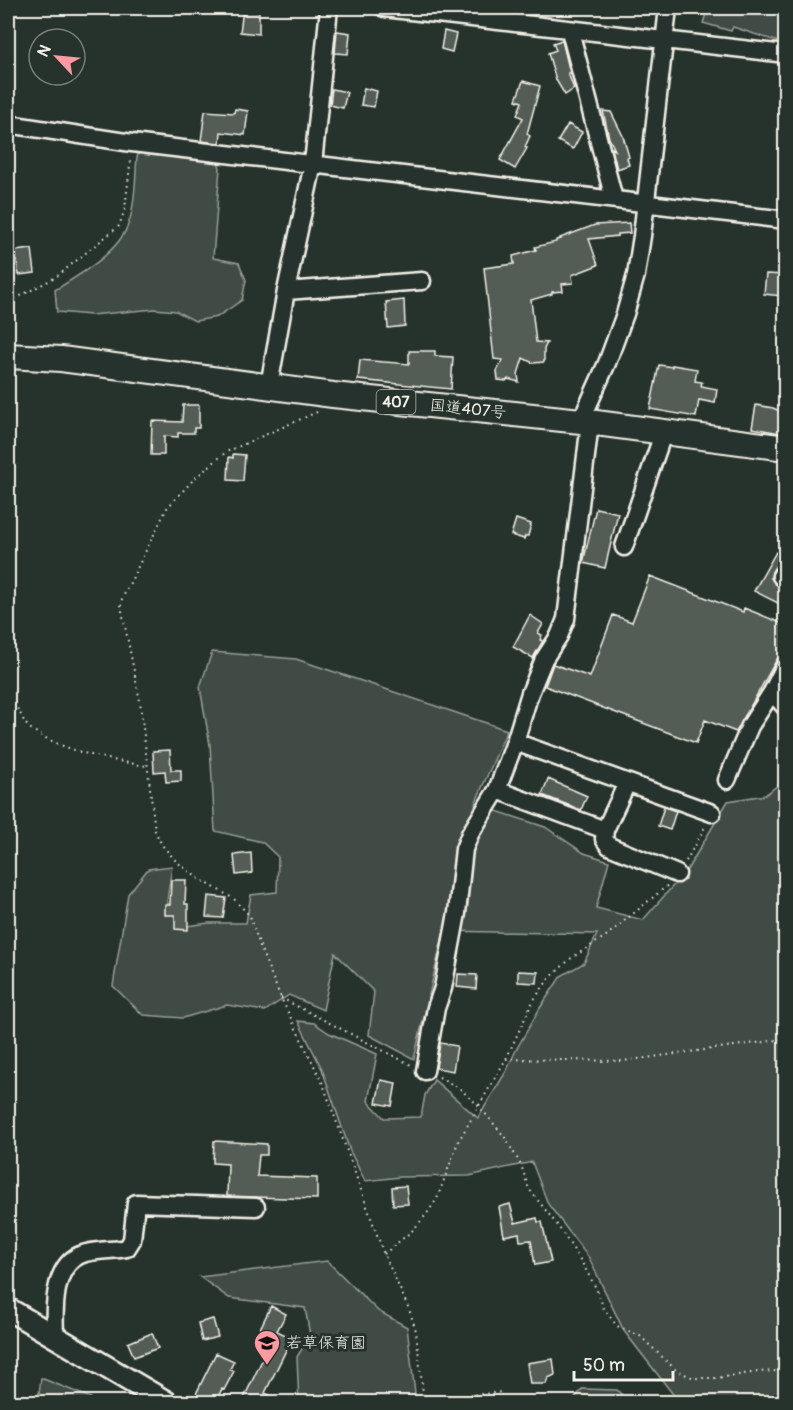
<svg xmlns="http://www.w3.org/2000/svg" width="793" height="1410" font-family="Pangolin,'Klee One',sans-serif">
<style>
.green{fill:#414b45;stroke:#9a9e96;stroke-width:1.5}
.building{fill:#525c55;stroke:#f4f1e8;stroke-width:1.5}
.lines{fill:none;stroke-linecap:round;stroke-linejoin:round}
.minor-casing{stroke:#f4f1e8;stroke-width:21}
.major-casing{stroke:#f4f1e8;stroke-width:26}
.highway-casing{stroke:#f4f1e8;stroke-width:28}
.path{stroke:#f4f1e8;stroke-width:2;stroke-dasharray:1.5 4.5;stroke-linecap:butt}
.minor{stroke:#26332d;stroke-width:16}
.major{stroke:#26332d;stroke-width:21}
.highway{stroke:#26332d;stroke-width:24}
.labels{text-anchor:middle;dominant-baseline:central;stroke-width:6;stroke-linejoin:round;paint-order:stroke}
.shield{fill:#26332d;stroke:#b6b8b0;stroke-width:1.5}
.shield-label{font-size:15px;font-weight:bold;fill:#f4f1e8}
.street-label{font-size:16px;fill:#f4f1e8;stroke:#26332d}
.poi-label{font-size:16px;fill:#f4f1e8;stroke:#26332d;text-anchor:start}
</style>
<rect width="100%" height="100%" fill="#26332d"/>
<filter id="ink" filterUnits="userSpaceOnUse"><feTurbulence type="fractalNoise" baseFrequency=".0167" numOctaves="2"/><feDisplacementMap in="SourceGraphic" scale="12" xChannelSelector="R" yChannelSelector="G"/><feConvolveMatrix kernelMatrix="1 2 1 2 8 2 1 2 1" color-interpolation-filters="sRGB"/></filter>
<g filter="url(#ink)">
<path class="green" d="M708,8H785V44L733,27L731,31L703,23Z
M140,151L218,161L220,168L213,258L239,263L246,280L242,300L217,317L195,321L176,311L155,309L91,315L57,312L55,290C81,274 120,252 129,222C136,202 135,177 137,157Z
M212,652L296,659L507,730L475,804L545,827L584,853L609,861L596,908L643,920L687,870L728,801L765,795L785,780V1402H679L624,1331L589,1258L548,1204L532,1162L469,1176L400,1177L365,1181L350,1151L322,1069L298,1021L314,1023L329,1033L377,1054L368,1101L384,1118L421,1117L425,1095L434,1080L478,1118L507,1070L516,1050L540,1008L561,976L584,963L597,934L444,931L414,1059L369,1035L374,992L335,953L323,1010L289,995L265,1011L227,1005L183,1018L143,1015L113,986L128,894L148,869L172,866L167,901L179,927L209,923H246L251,895L277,892L278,857L262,842L215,831L210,745L200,687Z
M327,1261L378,1311L407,1327L416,1402H299L297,1357L310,1335L305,1308L229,1298L200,1277Z
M41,1378L91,1398L93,1402H38Z
M582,1389L617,1390L629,1402H572Z"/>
<path class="building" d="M243,10L259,12V34L240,32Z
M337,31L350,33L348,54L335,53Z
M444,31L456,34L452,52L441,49Z
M562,40L570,73H568L574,89L565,95L556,80L548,53L556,50L553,43Z
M523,81L540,86L527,134L530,136L525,147L527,148L515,169L500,160L523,118L517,115L522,102L516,100Z
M364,88L377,91L374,107L361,105Z
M332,89L347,92L343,108L330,105Z
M235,109L248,111L245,135L221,132L220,143L201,141L205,111L234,113Z
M603,111L611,112L623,136L629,157L627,158L629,165L617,169L612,148L615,150L609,138Z
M568,124L582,132L573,149L558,141Z
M629,223L630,233L618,234V236L589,239L598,265L572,275L573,283L562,284L563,291L552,292V294L531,300L536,342L547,343L544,349V362L533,363L523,358L518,374L519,382L508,379L506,381L498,380L497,371L503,360L494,359L484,268L514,264L513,256L536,250L535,247L556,242V240L561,239L560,238L595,225Z
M32,249L35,273L19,275L15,251Z
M766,274L785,275L782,296L764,294Z
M404,300L405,326L388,328L386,302Z
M409,351H435V356L453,357L451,389L358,380L360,360L409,364Z
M659,365L672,367V365L697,369L695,381L702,382L701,386L717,389L715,403L699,400L696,417L650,409Z
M183,405H199V428H194V433H178V437L164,436V455H151L152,421L182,422Z
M756,405L773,408L786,414V434L752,428Z
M233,454L245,455L243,481L228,480L229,457L233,458Z
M596,508L618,513L605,568L583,563Z
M516,519L531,524L528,536H525L524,539L511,535Z
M776,552L785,557L781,566L775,567L772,572L771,578L777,585L786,588V607L754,591Z
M650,576L743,612L744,608L786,625V645L782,655L777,659L736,732L705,720L696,743L545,686L553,664L590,677L613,615L632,622Z
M530,615L543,624L538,633L542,635L540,640L543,641L533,658L513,647Z
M170,750L171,770H181V781L166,782L165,771L154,772L153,751Z
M548,779L587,796L581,810L542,795Z
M664,807L676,811L670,830L658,826Z
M251,853L252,873L236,875L234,855Z
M171,880H186L185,904H188V930L175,929V915H165V905H170Z
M208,896L226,898L223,918L206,917Z
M518,971L538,972L537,983L518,982Z
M458,974L477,975L476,989L457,987Z
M440,1043L457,1046L453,1071L436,1068Z
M381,1080L396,1083L392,1106L376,1103Z
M214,1141L267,1144V1155H259L257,1176L317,1178V1199L227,1196L228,1164L213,1163Z
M406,1186L408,1204L393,1205L392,1187Z
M510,1204L515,1223L537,1218L538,1222H542L551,1262L535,1265L531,1240L520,1241L519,1233L504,1236L499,1207Z
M271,1306L286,1314L277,1331L292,1338L265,1393L284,1402H242L266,1352L263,1350L265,1346L254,1341Z
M213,1319L218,1337L202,1341L198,1323Z
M152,1333L158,1348L134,1357L128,1343Z
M216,1353L234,1361L230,1369L234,1371L224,1390L222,1389L215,1402H207L195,1396Z
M553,1359L555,1375L548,1378L546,1384H530L527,1363Z"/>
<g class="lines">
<g class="minor-casing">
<path id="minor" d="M384,8L786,54
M570,31L614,199
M8,124L132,143L786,220
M286,291L422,281
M269,386L286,291L313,164L329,8
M581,421L607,363L625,314L636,275L642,236L668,8
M624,547L664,431
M781,576L786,578
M772,692L786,708
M515,742L712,813
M727,780L750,726L772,692L786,664
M627,783L605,830L604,839L609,846L677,874
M497,790L605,830
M425,1071L436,1008L443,988L457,913L464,849L470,834L497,790L515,742L530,693L544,659L559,636L566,619L590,423
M55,1337C54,1312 52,1267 80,1255C93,1249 113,1251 127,1248L132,1240L136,1203L256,1207"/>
</g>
<g class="major-casing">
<path id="major" d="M8,1309L166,1402"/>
</g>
<g class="highway-casing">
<path id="highway" d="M8,356L61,359L333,395L581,421L786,448"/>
</g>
<path class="path" d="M8,314L11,301L56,277L119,226L125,209L131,157
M317,412L226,452L194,479L167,508L122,599L121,606L140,701L155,831L162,845L176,861L196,877L234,899L250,916L263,955L281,998L323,1084L384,1254L409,1309L416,1331L424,1402
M8,701C23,709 20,721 31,729C63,752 110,760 147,766
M686,861L705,827
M281,998L411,1065
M506,1059L623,1061L786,1039
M439,1077L459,1088L478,1105L504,1136L521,1165L529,1189L558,1226L581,1261L596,1288L604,1309L617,1326L640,1336L677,1371L694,1378H717L758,1372L777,1371L786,1373
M384,1254L413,1230L426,1215L437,1199L458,1142L506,1059L533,1001L548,980L570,959L606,936L668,885
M433,1402L461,1396L503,1392"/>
<use href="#minor" class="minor"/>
<use href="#major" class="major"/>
<use href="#highway" class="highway"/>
</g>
</g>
<defs>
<g id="school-pin" transform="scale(1.35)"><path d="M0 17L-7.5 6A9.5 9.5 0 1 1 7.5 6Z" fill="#ff9aa2" stroke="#26332d"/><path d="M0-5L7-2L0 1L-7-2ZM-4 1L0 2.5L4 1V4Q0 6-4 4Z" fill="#111"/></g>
</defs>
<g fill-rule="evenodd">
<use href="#school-pin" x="267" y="1343"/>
</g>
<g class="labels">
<rect class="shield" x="376.5" y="390" width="39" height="24" rx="4.5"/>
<g class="shield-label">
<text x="396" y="402">407</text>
</g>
<g class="street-label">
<text transform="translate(468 409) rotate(6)">国道407号</text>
</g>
<g class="poi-label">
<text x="286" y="1343">若草保育園</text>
</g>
</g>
<rect width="793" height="1410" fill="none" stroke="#26332d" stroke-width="30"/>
<rect x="15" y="15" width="763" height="1380" fill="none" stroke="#f4f1e8" stroke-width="2" filter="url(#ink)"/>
<g transform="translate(57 57) rotate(296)"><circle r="28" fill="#26332d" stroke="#787f78" stroke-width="1.5"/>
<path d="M0-4.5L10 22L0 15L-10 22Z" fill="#ff9aa2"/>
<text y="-9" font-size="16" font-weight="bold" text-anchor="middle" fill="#f4f1e8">N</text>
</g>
<path d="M574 1371v9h99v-9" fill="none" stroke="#f4f1e8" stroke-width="3"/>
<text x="583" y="1371" font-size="18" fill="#f4f1e8" stroke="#26332d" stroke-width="4.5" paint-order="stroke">50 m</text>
</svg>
